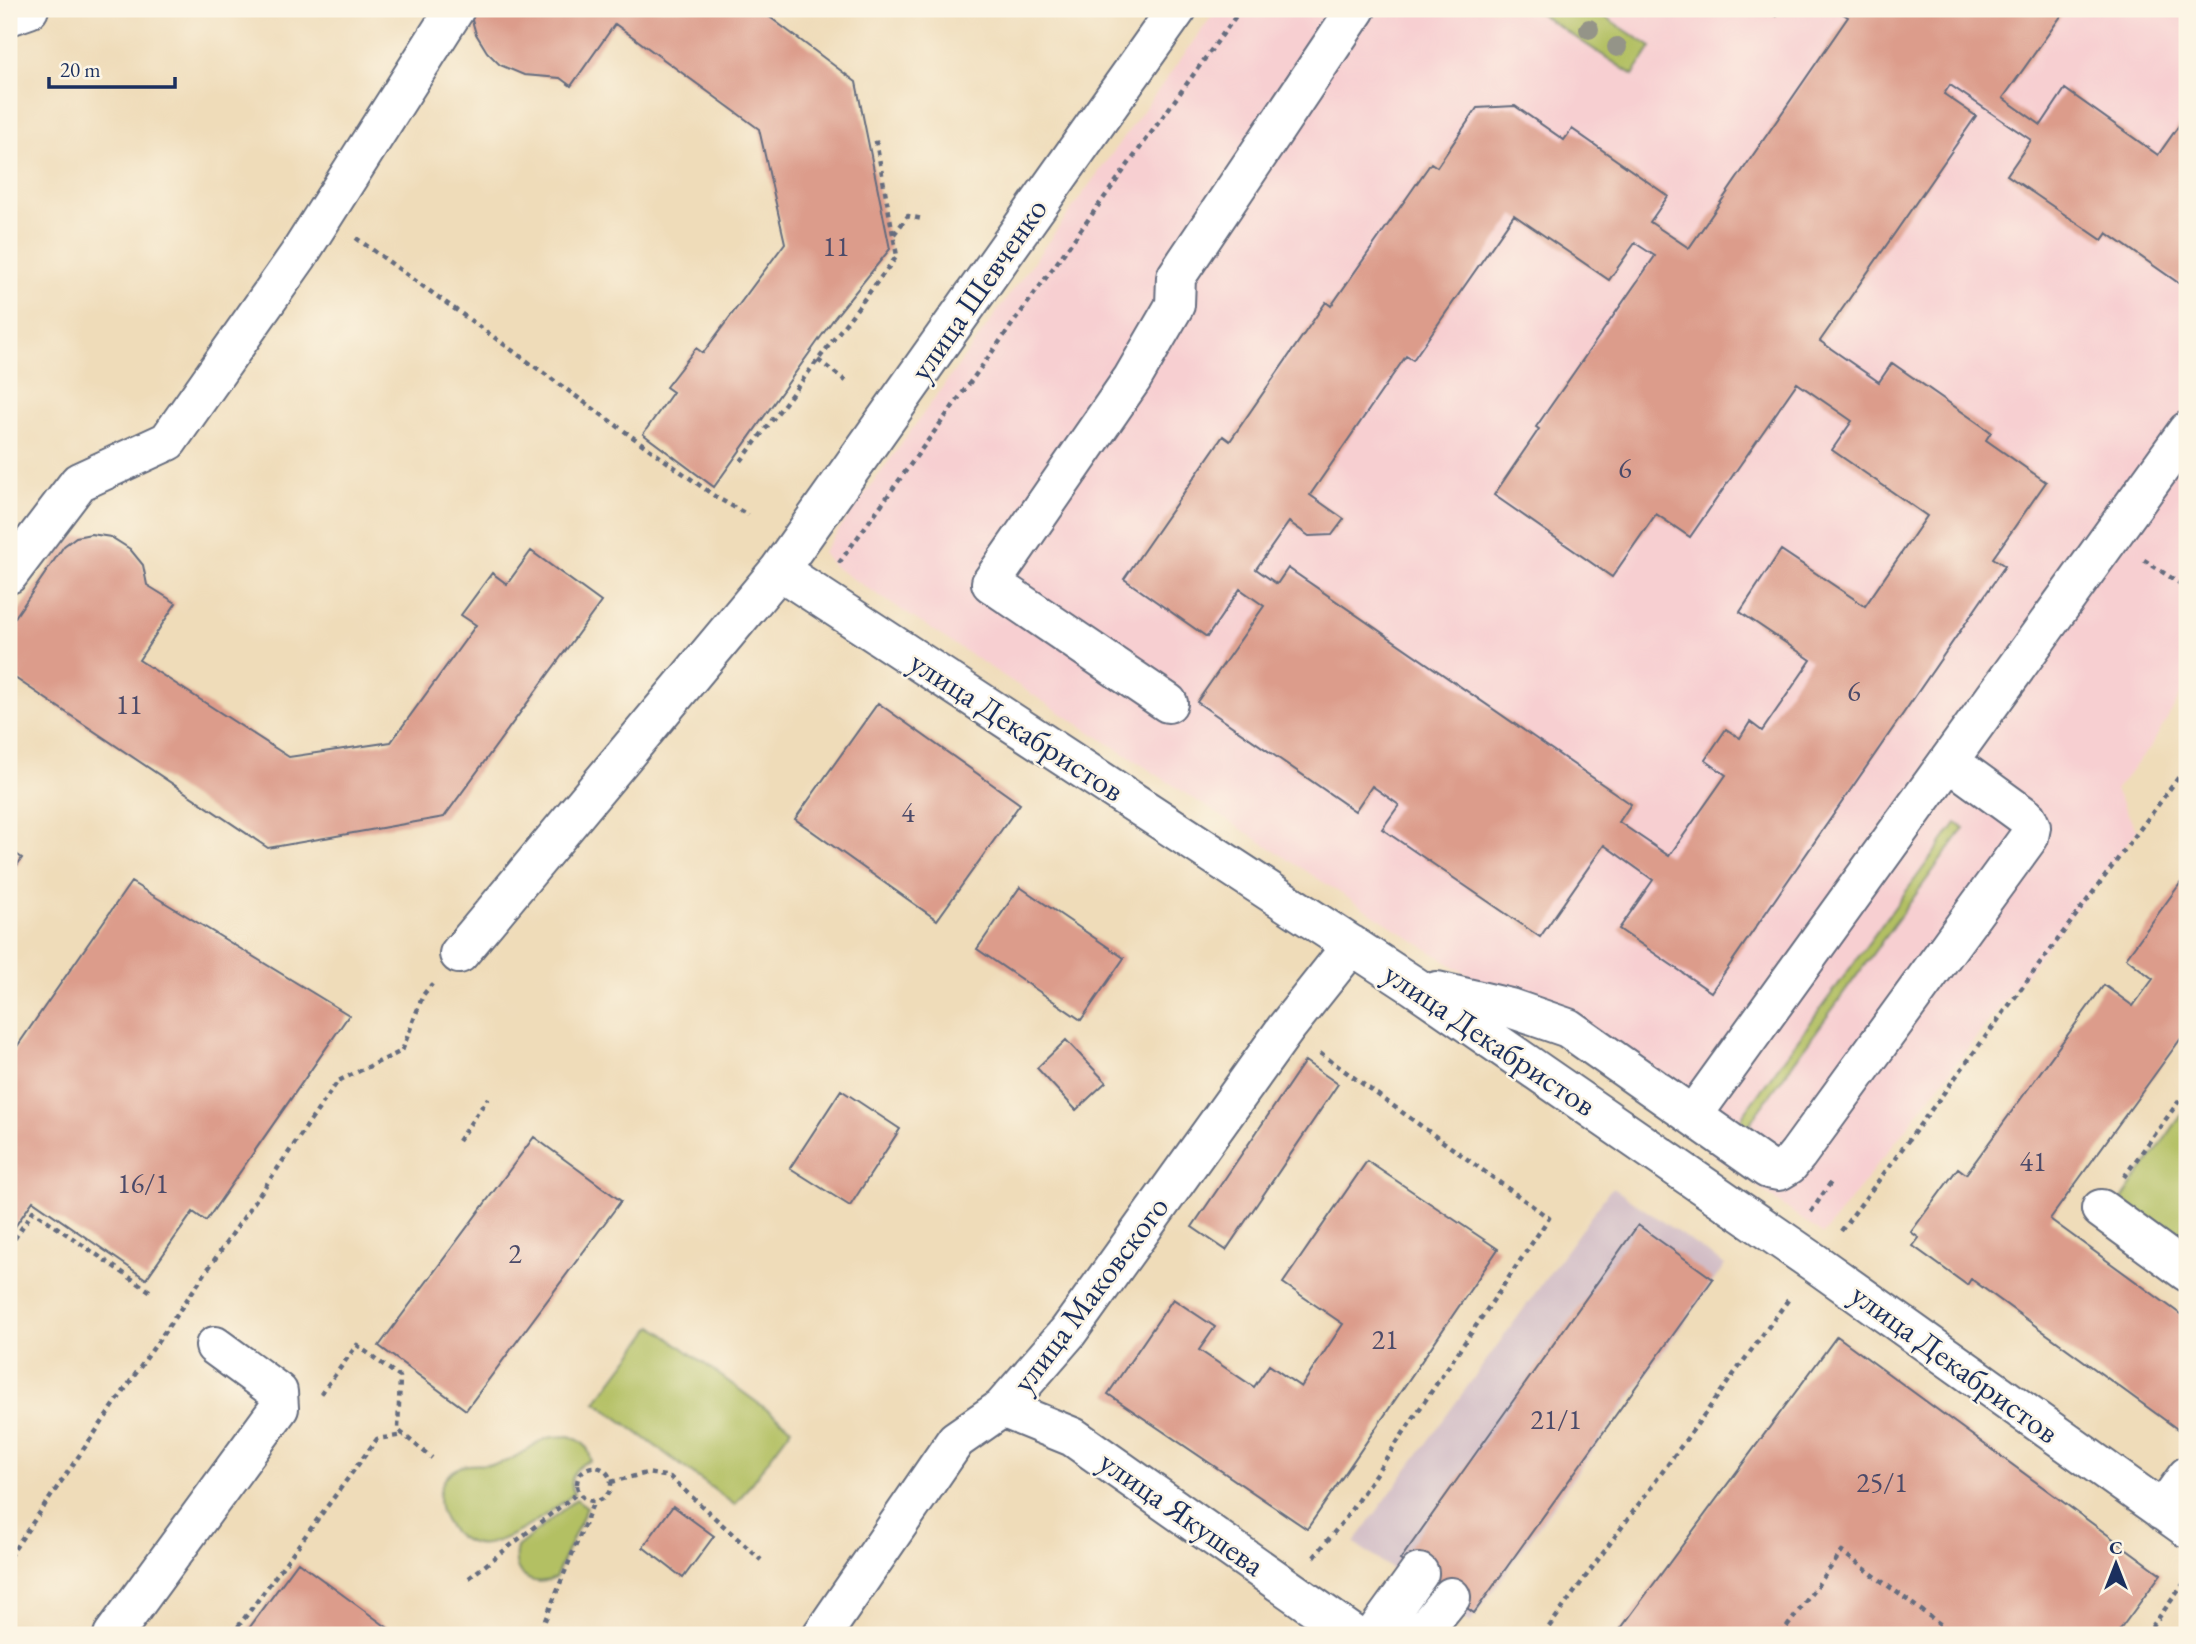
<svg xmlns="http://www.w3.org/2000/svg" width="2196" height="1644" font-family="'EB Garamond',serif">
<style>
.built{fill:#f7cfd1}
.industrial{fill:#d2bdc6}
.green{fill:#b3c063;stroke:#677860;stroke-width:2}
.building{fill:#dc9c8b;fill-rule:evenodd}
.lines{fill:none;stroke-linecap:round;stroke-linejoin:round}
.minor-casing{stroke:#656c7e;stroke-width:42}
.path{stroke:#656c7e;stroke-width:4.5;stroke-dasharray:5 5;stroke-linecap:butt}
.minor{stroke:#fff;stroke-width:38}
.tree{fill:#949488}
.labels{text-anchor:middle;dominant-baseline:central;stroke-width:5;stroke-linejoin:round;paint-order:stroke}
.number-label{font-size:28px;fill:#4b4a69}
.street-label{font-size:32px;fill:#1b2f5e;stroke:#fcf5e5}
</style>
<rect width="100%" height="100%" fill="#fcf5e5"/>
<filter id="ink" filterUnits="userSpaceOnUse"><feTurbulence type="fractalNoise" baseFrequency=".0143" numOctaves="2"/><feDisplacementMap in="SourceGraphic" scale="14" xChannelSelector="R" yChannelSelector="G"/><feConvolveMatrix kernelMatrix="1 2 1 2 8 2 1 2 1" color-interpolation-filters="sRGB"/></filter>
<filter id="wash" filterUnits="userSpaceOnUse"><feTurbulence type="fractalNoise" baseFrequency=".00686" numOctaves="4" result="noise"/><feDisplacementMap in="SourceGraphic" scale="28" xChannelSelector="R" yChannelSelector="G"/><feGaussianBlur stdDeviation="1.57" result="paint"/><feColorMatrix in="noise" values="0 0 0 0 0 0 0 0 0 0 0 0 0 0 0 0 0 1.4 0 .05"/><feComposite in="paint" operator="in"/></filter>
<g filter="url(#wash)">
<rect width="100%" height="100%" fill="#efdcb9"/>
<path class="built" d="M1217,9H2187V685L2150,748L2115,790L2137,831L1823,1235L1489,989L836,568L822,553Z"/>
<path class="industrial" d="M1612,1187L1725,1265L1470,1623L1354,1543Z"/>
<path class="green" d="M1539,9H1593L1651,47L1633,75L1537,12Z
M1956,823L1964,828L1749,1124L1763,1137L1758,1146L1738,1130L1743,1115Z
M2186,1109L2187,1110V1253L2118,1205Z
M653,1326L792,1428L735,1505L596,1402Z
M569,1436C583,1441 589,1446 591,1461C575,1464 567,1480 574,1494C549,1512 521,1535 491,1543C452,1554 419,1495 454,1470C467,1461 482,1466 496,1464C515,1461 530,1445 548,1438C555,1436 563,1437 569,1436Z
M576,1499L587,1507L555,1578C531,1589 510,1574 517,1547Z"/>
<g id="blocks">
<path class="building" d="M474,9H759L856,82L890,249L835,317L714,487L643,434L673,392L666,387L696,348L703,353L785,243L759,129L615,24L571,86L560,78L524,75L500,65L487,52L476,34L472,20Z
M1766,9H1781L1776,16Z
M1836,9H2066L2003,98L2041,125L2065,89L2158,155L2187,114V273L2180,284L2107,233L2102,240L2007,175L2031,140L1950,85L1944,94L1976,116L1820,341L1879,382L1892,363L1991,432L1986,440L2046,482L1993,558L2005,566L1711,992L1619,929L1653,880L1604,845L1540,937L1382,829L1399,805L1372,786L1355,811L1197,702L1264,606L1240,589L1207,637L1124,579L1223,436L1230,441L1326,302L1331,306L1431,163L1437,167L1477,108L1515,106L1564,140L1572,129L1668,196L1650,222L1689,248L1848,17ZM1514,215L1609,280L1635,243L1655,256L1536,427L1539,429L1494,495L1612,577L1656,514L1690,537L1797,383L1852,421L1832,450L1927,516L1865,606L1781,550L1740,612L1811,660L1762,731L1750,722L1740,738L1726,729L1705,760L1726,775L1669,856L1619,822L1631,804L1288,568L1277,584L1256,569L1289,522L1309,536L1332,535L1344,519L1310,495L1406,356L1413,360Z
M91,534L111,537L130,549L143,565L147,585L176,603L139,660L289,757L391,742L476,625L461,615L492,573L507,584L531,551L601,602L444,817L268,848L9,674V626L64,546L76,537Z
M878,703L1020,804L937,920L795,819Z
M9,849L22,858L9,877Z
M2187,874V1030L2050,1219L2187,1319V1436L1971,1279L1967,1285L1913,1246L1919,1238L1911,1232L1958,1168L1966,1174L2104,985L2133,1006L2153,979L2126,958Z
M131,882L349,1015L206,1221L193,1212L146,1279L33,1201L9,1235V1058Z
M1020,887L1124,958L1081,1020L977,949Z
M1066,1040L1106,1082L1076,1110L1037,1068Z
M1305,1061L1338,1084L1226,1250L1192,1227Z
M841,1090L900,1129L850,1206L790,1168Z
M534,1137L621,1201L466,1410L379,1346Z
M1367,1161L1498,1249L1307,1529L1108,1394L1173,1299L1215,1327L1199,1350L1254,1387L1269,1365L1301,1387L1343,1324L1283,1283Z
M1638,1225L1713,1279L1474,1613L1400,1560Z
M1837,1336L2161,1574L2116,1635H1616Z
M673,1506L714,1536L683,1578L643,1547Z
M298,1562L384,1625L398,1635H244Z"/>
</g>
</g>
<g filter="url(#ink)">
<use href="#blocks" fill-opacity="0" stroke="#656c7e" stroke-width="2"/>
<g class="lines">
<g class="minor-casing">
<path id="minor" d="M9,16L29,9
M779,570L1414,986L1815,1263L2187,1528
M9,574L79,482L168,441L298,256L455,9
M1168,703L991,583L1132,379L1175,305L1176,277L1356,9
M459,954L779,570L1177,9
M1437,991L1510,1008L1568,1028L1768,1169L1779,1171L1789,1165L1798,1154L2029,837L2031,827L2027,818L1950,762
M1693,1115L2187,431
M2101,1209L2187,1272
M1002,1408L1073,1437L1354,1635
M2162,1511L2187,1476
M113,1635L279,1408L278,1392L215,1346
M822,1635L956,1440L1002,1408L1068,1332L1286,1028L1352,945
M1374,1635L1419,1573
M1420,1635L1451,1597"/>
</g>
<path class="path" d="M894,234L908,216L922,219
M356,238L716,497L748,515
M818,360L846,381
M741,461L897,256L875,136
M2144,560L2187,588
M839,563L1241,9
M458,1141L488,1098
M2124,1177L2187,1090
M1811,1212L1833,1179
M1841,1231L2187,766
M9,1247L33,1211L151,1292
M321,1394L357,1345L400,1377L398,1430L432,1458
M577 1484a17 17 0 1 1 34 0a17 17 0 1 1-34 0Z
M611,1482L647,1473L670,1477L761,1560
M9,1557L338,1081L402,1051L423,995L432,984
M1314,1557L1345,1519L1549,1218L1317,1051
M469,1578L579,1492
M541,1630L594,1501
M232,1635L377,1439L404,1435
M1543,1635L1791,1296
M1781,1635L1842,1552L1955,1635
M2146,1635L2187,1579"/>
<use href="#minor" class="minor"/>
</g>
<g class="tree">
<circle cx="1589" cy="29" r="10"/>
<circle cx="1617" cy="47" r="10"/>
</g>
</g>
<g class="labels">
<g class="number-label">
<text x="836" y="246">11</text>
<text x="1625" y="468">6</text>
<text x="1854" y="691">6</text>
<text x="129" y="704">11</text>
<text x="908" y="812">4</text>
<text x="2033" y="1161">41</text>
<text x="143" y="1183">16/1</text>
<text x="515" y="1253">2</text>
<text x="1385" y="1339">21</text>
<text x="1556" y="1419">21/1</text>
<text x="1882" y="1482">25/1</text>
</g>
<g class="street-label">
<text transform="translate(978 289) rotate(-55)">улица Шевченко</text>
<text transform="translate(1017 726) rotate(33)">улица Декабристов</text>
<text transform="translate(1490 1039) rotate(34)">улица Декабристов</text>
<text transform="translate(1090 1294) rotate(-53)">улица Маковского</text>
<text transform="translate(1955 1363) rotate(36)">улица Декабристов</text>
<text transform="translate(1182 1513) rotate(35)">улица Якушева</text>
</g>
</g>
<rect width="2196" height="1644" fill="none" stroke="#fcf5e5" stroke-width="35"/>
<g transform="translate(2116 1564)" stroke="#fcf5e5" stroke-width="5" paint-order="stroke">
<path d="M0-5L12 26L0 18L-12 26Z" fill="#1b2f5e"/>
<text y="-10" font-size="19" font-weight="bold" text-anchor="middle" fill="#1b2f5e">С</text>
</g>
<path d="M49 77v10h126v-10" fill="none" stroke="#1b2f5e" stroke-width="3.5"/>
<text x="60" y="77" font-size="21" fill="#1b2f5e" stroke="#fcf5e5" stroke-width="5" paint-order="stroke">20 m</text>
</svg>
